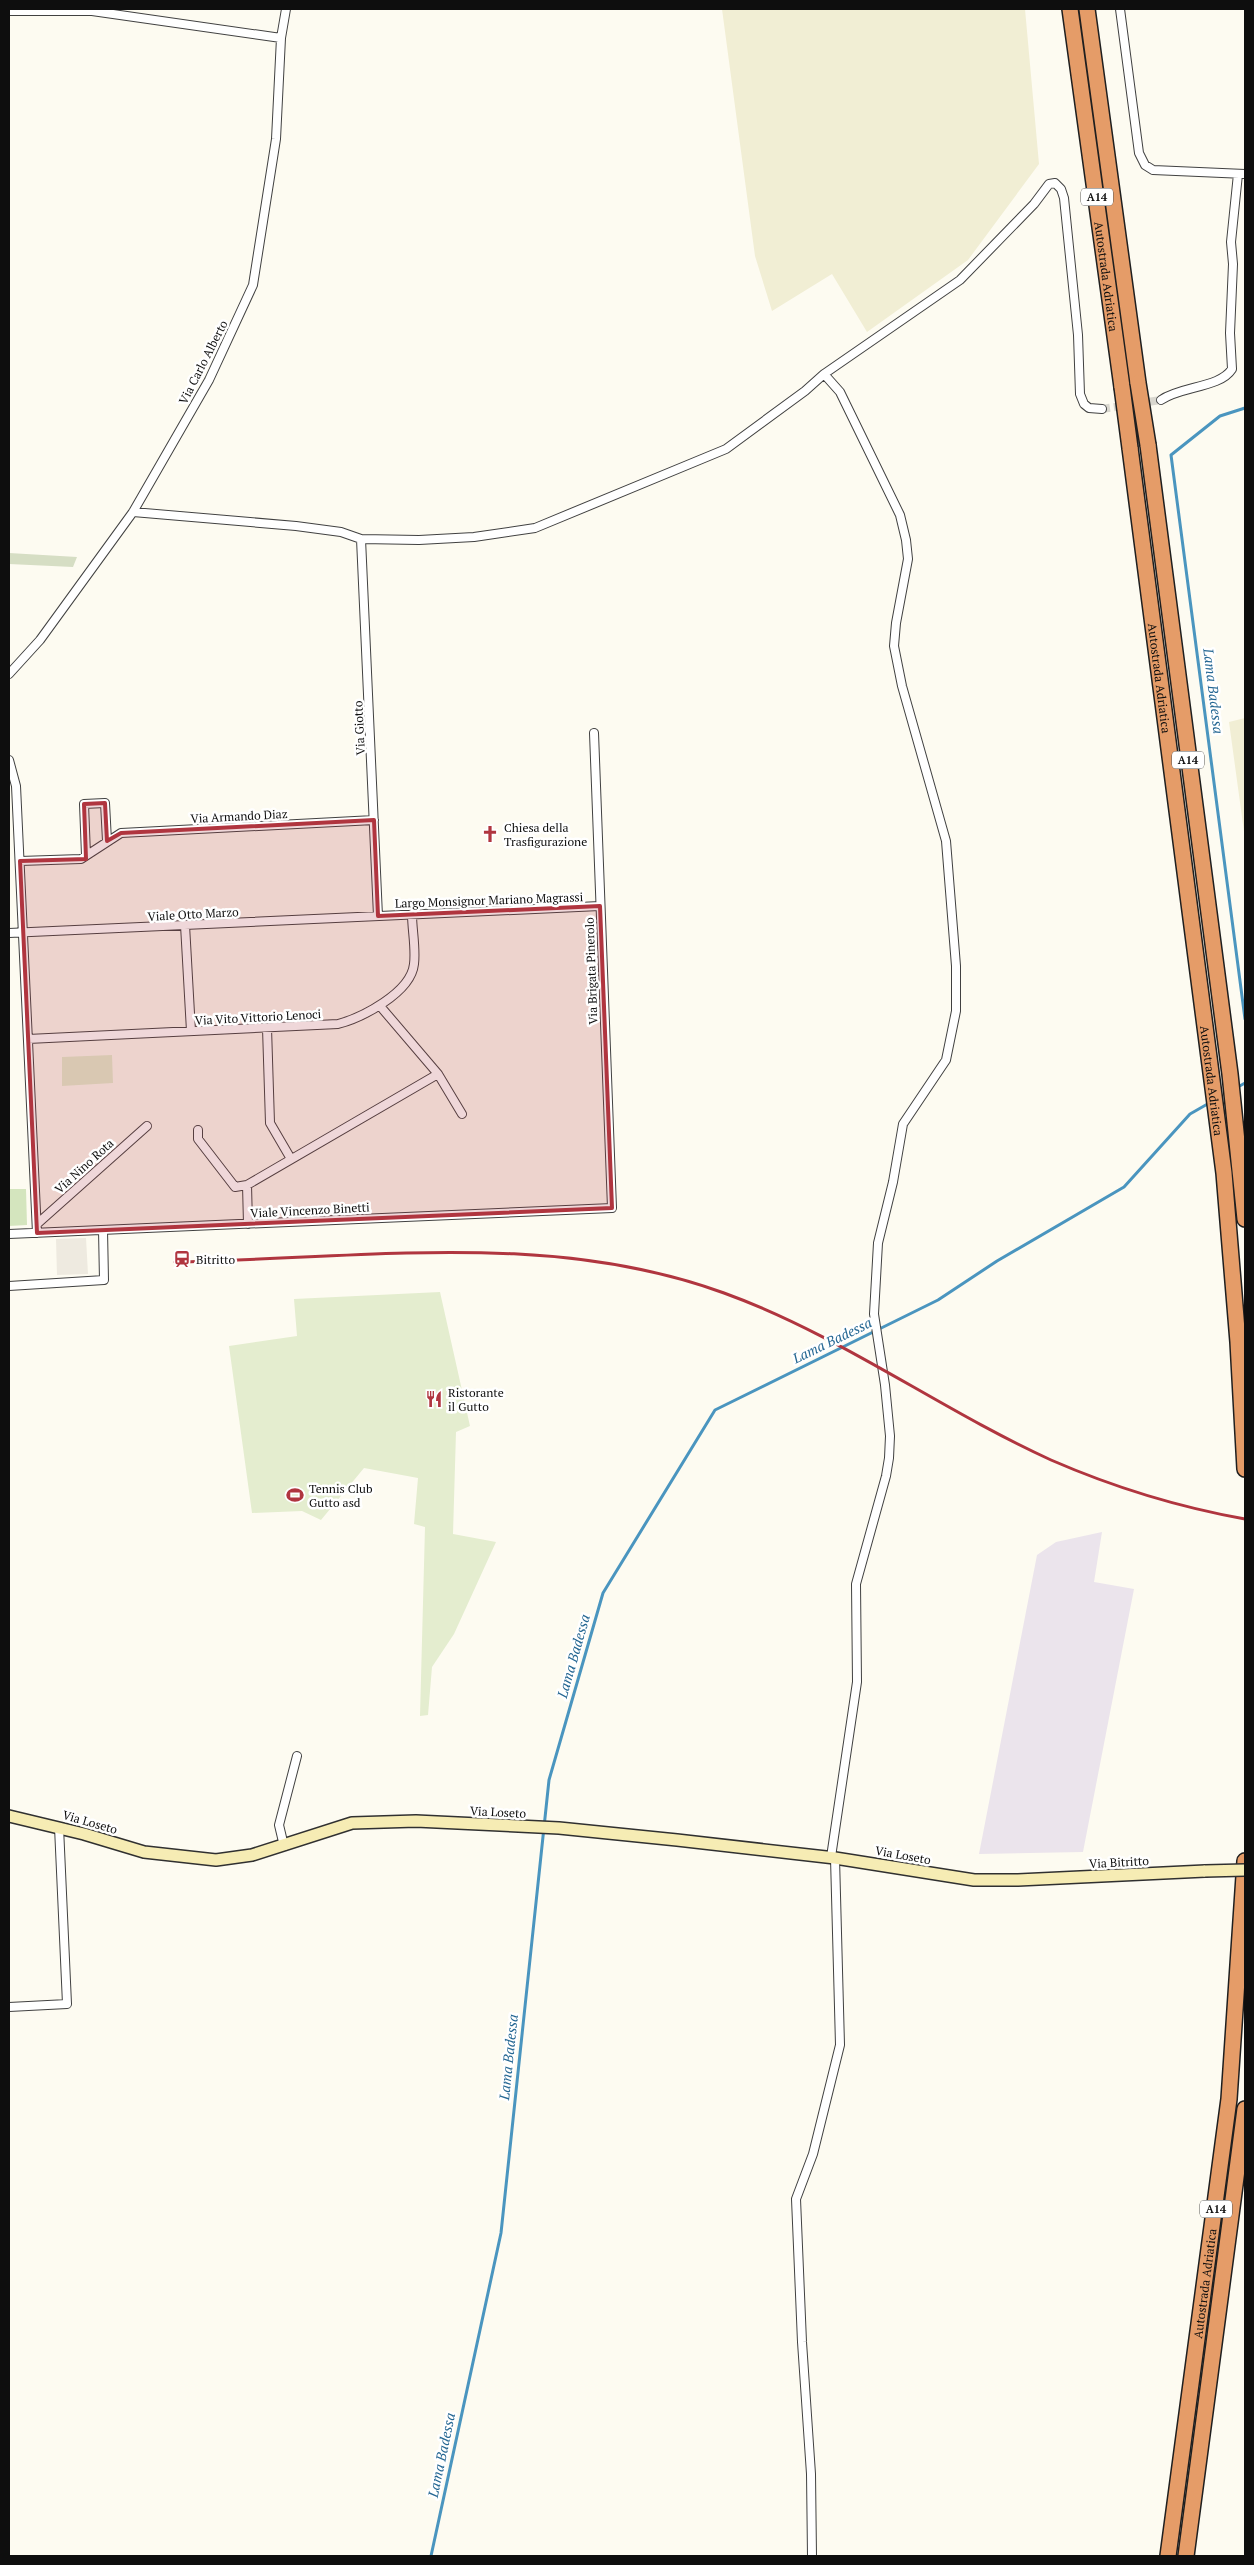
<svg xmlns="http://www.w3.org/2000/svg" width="1254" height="2565" font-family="'PT Serif',serif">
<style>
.industrial{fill:#ebe4ec}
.farmland{fill:#f1eed4}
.green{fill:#d4e5be}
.cemetery{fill:#d6dec4}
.pitch{fill:#e4edcf}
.plaza{fill:#eeeae0}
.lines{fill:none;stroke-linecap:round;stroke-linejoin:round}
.stream{stroke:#4a95bf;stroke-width:3}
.minor-tunnel{stroke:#d9d7cf;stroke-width:8;stroke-dasharray:8 4;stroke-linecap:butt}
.minor-casing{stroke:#414141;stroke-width:10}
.secondary-casing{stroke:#303030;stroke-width:14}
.motorway-casing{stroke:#1f1f1f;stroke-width:18}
.minor{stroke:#fff;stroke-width:8}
.secondary{stroke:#f6ecb4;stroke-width:11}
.motorway{stroke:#e59c68;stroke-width:15}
.rail{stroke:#b0353f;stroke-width:3}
.secondary-bridge-casing{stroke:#303030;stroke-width:14;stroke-linecap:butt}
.motorway-bridge-casing{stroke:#1f1f1f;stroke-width:18;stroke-linecap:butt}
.secondary-bridge{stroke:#f6ecb4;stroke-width:11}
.motorway-bridge{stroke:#e59c68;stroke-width:15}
.marked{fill:#b0353f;fill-opacity:0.2;stroke:#b0353f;stroke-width:4;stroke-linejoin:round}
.labels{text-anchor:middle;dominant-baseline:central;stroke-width:5;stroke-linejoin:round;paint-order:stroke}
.shield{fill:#fff;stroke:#565656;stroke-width:1}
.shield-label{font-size:11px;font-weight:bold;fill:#0e0e0e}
.street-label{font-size:12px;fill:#0e0e0e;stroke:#fff}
.poi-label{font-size:12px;fill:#0e0e0e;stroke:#fff;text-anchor:start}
.water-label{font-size:14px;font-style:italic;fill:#256793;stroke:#fff}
</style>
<rect width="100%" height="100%" fill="#fdfbf1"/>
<path class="industrial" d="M1102,1532L1094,1582L1134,1589L1083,1852L979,1854L1037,1555L1056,1542Z"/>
<path class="farmland" d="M722,9H1025L1039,164L968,260L867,332L832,274L772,311L755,256Z
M1245,718V839L1229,722Z"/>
<path class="green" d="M9,1189H26L27,1225L9,1226Z"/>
<path class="cemetery" d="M9,553L77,557L73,567L9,564Z"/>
<path class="pitch" d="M112,1055L113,1083L62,1086V1057Z
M440,1292L470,1426L456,1432L453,1534L496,1542L454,1634L432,1667L428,1715L420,1716L425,1527L414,1524L418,1478L364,1468L321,1520L302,1511L252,1513L229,1346L297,1336L294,1299Z"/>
<path class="plaza" d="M86,1238L88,1274L57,1275L56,1239Z"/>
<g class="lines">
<path class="stream" d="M1245,408L1220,416L1171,455L1245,1019
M1236,1088L1245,1083
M431,2556L501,2233L549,1780L603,1593L715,1410L938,1300L997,1261L1124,1187L1190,1114L1211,1102"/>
<path class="minor-tunnel" d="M1102,409L1161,400"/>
<g class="minor-casing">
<path id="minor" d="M1120,9L1139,153L1145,165L1153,170L1245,174
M9,11H92L281,38
M824,374L960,280L1034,204L1049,184L1055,183L1061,189L1064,198L1078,335L1080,394L1084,404L1089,408L1102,409
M1161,400C1181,386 1220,388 1232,369L1230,333L1233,264L1231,242L1238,174
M133,512L296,526L341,532L361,539L419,540L474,537L535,528L726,449L805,391L824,374L840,392L900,515L906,540L908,559L896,623L894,646L902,686L946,841L956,966V1011L946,1060L903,1124L893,1182L878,1243L874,1314L885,1385L890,1436L889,1458L886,1476L856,1584L857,1682L831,1857
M361,539L378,916
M9,674L40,640L133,512L209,380L253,285L276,139L281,38L286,9
M9,760L16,786L37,1233
M86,855L84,804L105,803L107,841
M20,861L81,859L121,833L374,820
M185,925L191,1031
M9,933L600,906
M380,1006L438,1074L462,1114
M267,1028L270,1123L291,1159
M28,1039L338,1024C361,1018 411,993 414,964C416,948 412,930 412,914
M198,1130V1139L235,1187L247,1185L248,1224
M247,1185L438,1074
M37,1224L147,1126
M9,1234L612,1208L594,733
M9,1286L104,1280L103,1230
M284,1846L279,1825L297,1756
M9,2007L67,2004L59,1827
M812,2556L811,2474L802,2342L796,2199L813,2154L840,2045L835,1858"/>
</g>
<g class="secondary-casing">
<path id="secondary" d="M9,1816L84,1834L144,1852L216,1860L252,1855L352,1823L416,1821L559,1828L677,1840L835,1858L974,1880H1018L1205,1871"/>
</g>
<g class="motorway-casing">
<g id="motorway">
<path id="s1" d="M1070,9L1122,387"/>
<path d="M1087,9L1138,383"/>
<path d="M1148,445L1230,1074L1245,1219"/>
<path id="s2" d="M1130,448L1224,1173L1238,1342L1245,1469"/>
<path id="s3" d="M1168,2556L1229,2099L1245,1861"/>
<path d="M1186,2556L1245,2109"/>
</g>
</g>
<use href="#minor" class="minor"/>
<use href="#secondary" class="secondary"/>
<use href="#motorway" class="motorway"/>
<path class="rail" d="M175,1262C358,1259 549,1229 724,1293C840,1335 939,1409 1051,1460C1113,1487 1178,1507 1245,1519"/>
<g class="secondary-bridge-casing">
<path id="secondary-bridge" d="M1205,1871L1245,1870"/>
</g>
<g class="motorway-bridge-casing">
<path id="motorway-bridge" d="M1138,383L1148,445
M1122,387L1130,448"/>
</g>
<use href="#secondary-bridge" class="secondary-bridge"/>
<use href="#motorway-bridge" class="motorway-bridge"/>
</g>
<path class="marked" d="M105,803L107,841L121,833L374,820L378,916L600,906L612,1208L37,1233L20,861L86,859L84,804Z"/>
<defs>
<g id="church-bare" transform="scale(1.35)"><path d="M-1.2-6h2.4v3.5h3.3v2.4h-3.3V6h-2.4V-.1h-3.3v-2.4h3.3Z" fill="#b0353f" stroke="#fff" stroke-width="2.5" paint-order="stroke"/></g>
<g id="station-bare" transform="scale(1.35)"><path d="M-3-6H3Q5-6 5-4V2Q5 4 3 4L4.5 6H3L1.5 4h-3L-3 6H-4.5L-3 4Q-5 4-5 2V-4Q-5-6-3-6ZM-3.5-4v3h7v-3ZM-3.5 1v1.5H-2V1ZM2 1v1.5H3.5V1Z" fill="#b0353f" stroke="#fff" stroke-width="2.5" paint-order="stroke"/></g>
<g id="restaurant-bare" transform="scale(1.35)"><path d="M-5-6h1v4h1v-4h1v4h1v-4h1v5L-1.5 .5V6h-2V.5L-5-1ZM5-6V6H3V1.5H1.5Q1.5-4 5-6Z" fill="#b0353f" stroke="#fff" stroke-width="2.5" paint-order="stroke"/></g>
<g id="stadium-bare" transform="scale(1.35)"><path d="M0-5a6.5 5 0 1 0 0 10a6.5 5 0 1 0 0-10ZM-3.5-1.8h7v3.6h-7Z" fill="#b0353f" stroke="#fff" stroke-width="2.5" paint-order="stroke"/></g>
</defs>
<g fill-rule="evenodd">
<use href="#church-bare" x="490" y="834"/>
<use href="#station-bare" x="182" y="1259"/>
<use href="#restaurant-bare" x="434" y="1399"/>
<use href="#stadium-bare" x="295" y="1495"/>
</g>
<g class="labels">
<g class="shield">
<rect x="1081" y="188.5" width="32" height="17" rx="4"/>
<rect x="1172" y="751.5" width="32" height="17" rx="4"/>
<rect x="1200" y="2200.5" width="32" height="17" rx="4"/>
</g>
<g class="shield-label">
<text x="1097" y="197">A14</text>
<text x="1188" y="760">A14</text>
<text x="1216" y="2209">A14</text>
</g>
<g class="street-label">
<text stroke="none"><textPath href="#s1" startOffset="270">Autostrada Adriatica</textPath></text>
<text transform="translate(203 362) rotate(-63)">Via Carlo Alberto</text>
<text stroke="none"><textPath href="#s2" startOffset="232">Autostrada Adriatica</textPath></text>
<text transform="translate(359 728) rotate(-93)">Via Giotto</text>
<text transform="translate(239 816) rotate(-3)">Via Armando Diaz</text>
<text transform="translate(489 900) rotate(-2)">Largo Monsignor Mariano Magrassi</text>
<text transform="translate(193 914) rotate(-3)">Viale Otto Marzo</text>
<text transform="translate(591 971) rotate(-92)">Via Brigata Pinerolo</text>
<text transform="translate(258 1017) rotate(-3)">Via Vito Vittorio Lenoci</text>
<text stroke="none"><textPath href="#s2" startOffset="638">Autostrada Adriatica</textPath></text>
<text transform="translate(84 1166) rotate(-42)">Via Nino Rota</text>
<text transform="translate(310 1210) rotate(-3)">Viale Vincenzo Binetti</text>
<text transform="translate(498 1812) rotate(3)">Via Loseto</text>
<text transform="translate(90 1822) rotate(16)">Via Loseto</text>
<text transform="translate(903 1855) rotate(10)">Via Loseto</text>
<text transform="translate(1119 1862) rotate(-3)">Via Bitritto</text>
<text stroke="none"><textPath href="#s3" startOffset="275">Autostrada Adriatica</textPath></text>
</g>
<g class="poi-label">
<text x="504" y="827">Chiesa della<tspan x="504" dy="14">Trasfigurazione</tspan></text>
<text x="196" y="1259">Bitritto</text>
<text x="448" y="1392">Ristorante<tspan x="448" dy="14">il Gutto</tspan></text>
<text x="309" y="1488">Tennis Club<tspan x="309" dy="14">Gutto asd</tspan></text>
</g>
<g class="water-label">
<text transform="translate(1214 691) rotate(83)">Lama Badessa</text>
<text transform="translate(832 1340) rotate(-26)">Lama Badessa</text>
<text transform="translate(573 1656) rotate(-74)">Lama Badessa</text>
<text transform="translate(508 2057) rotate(-84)">Lama Badessa</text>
<text transform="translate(441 2455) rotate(-78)">Lama Badessa</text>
</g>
</g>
<rect width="1254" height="2565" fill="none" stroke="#0e0e0e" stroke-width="20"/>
</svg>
